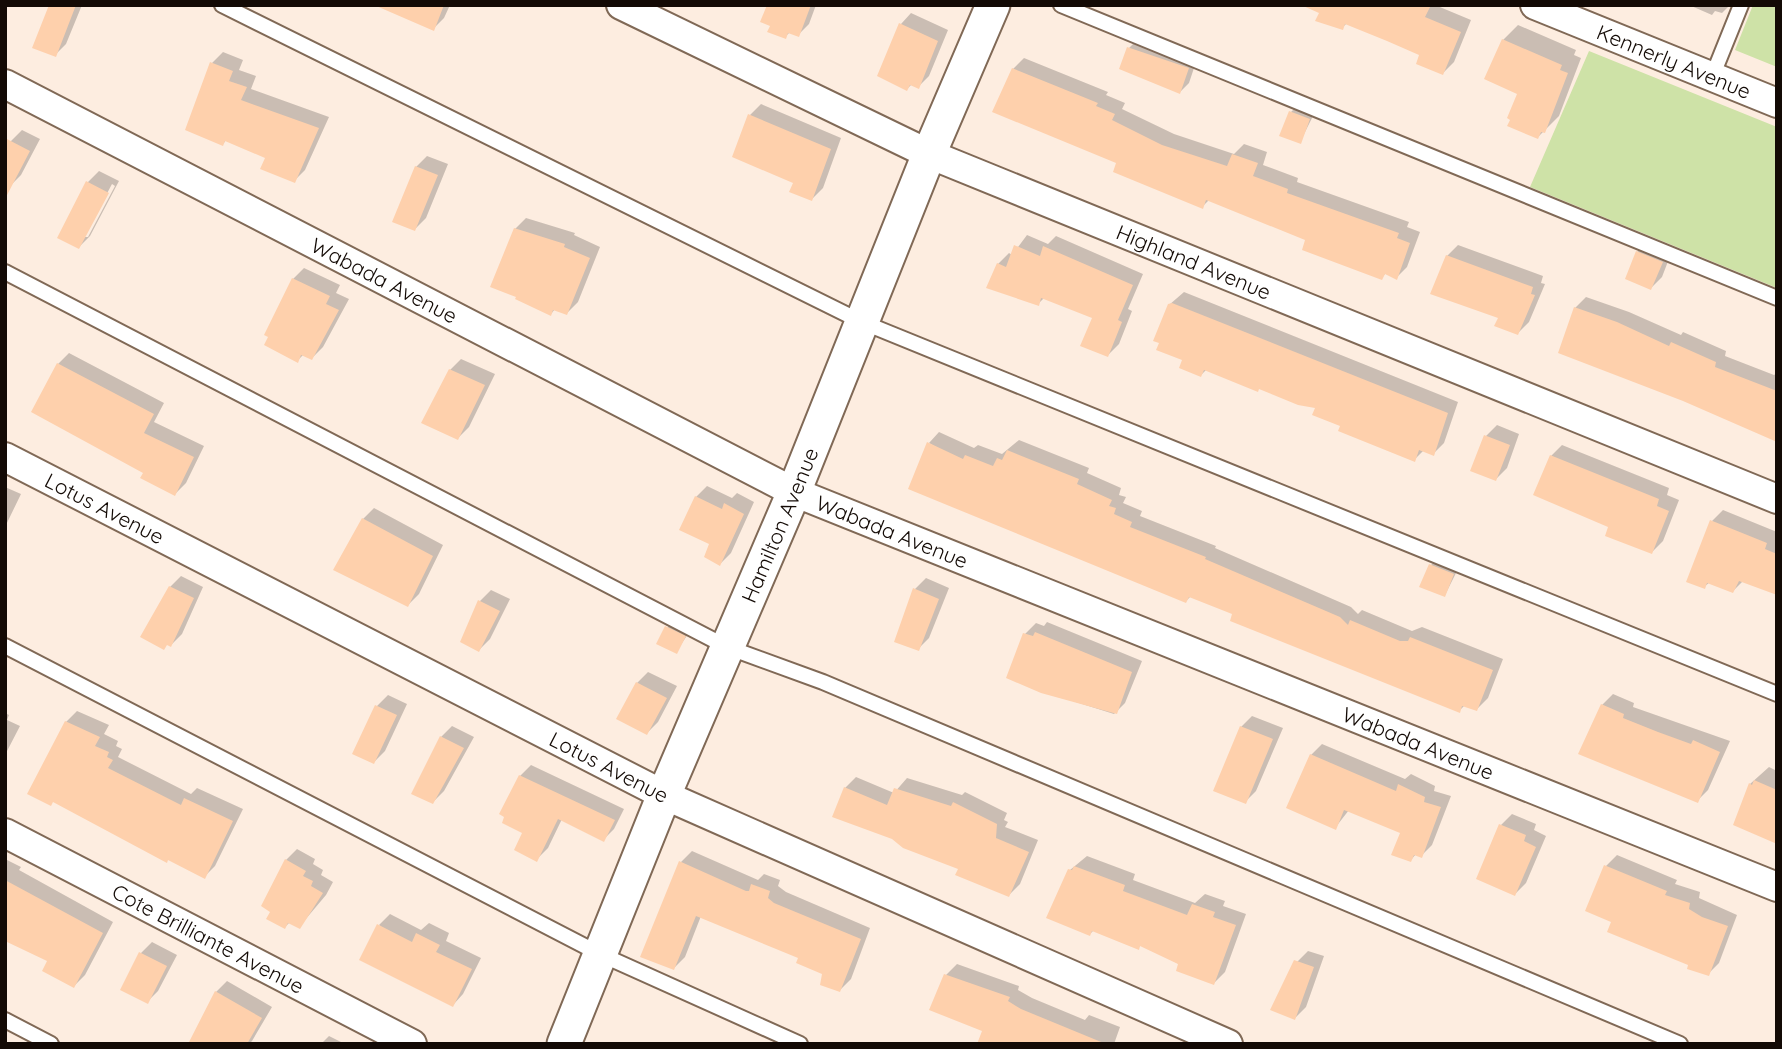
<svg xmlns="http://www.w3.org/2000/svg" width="1782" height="1049" font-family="Quicksand,sans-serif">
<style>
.green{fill:#cee2a7}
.shadow{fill:#0003;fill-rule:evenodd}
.building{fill:#fed0ac}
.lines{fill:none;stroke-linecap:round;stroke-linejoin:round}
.service-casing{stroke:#806956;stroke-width:18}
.minor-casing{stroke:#806956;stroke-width:32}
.tertiary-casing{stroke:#806956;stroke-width:37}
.service{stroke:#fff;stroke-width:14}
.minor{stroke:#fff;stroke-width:28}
.tertiary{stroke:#fff;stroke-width:33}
.labels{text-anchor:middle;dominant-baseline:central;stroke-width:7;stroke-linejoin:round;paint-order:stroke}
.street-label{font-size:21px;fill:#130a05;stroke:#fefefe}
</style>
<rect width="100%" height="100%" fill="#fdede0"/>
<path class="green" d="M1753,5H1777V67L1735,50Z
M1589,51L1777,127V288L1530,187Z"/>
<path class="shadow" d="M51,5H82L66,44L55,55Z
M382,5H450L444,18L433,29Z
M769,5H816L809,24L798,35L790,32L785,37L772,25Z
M1323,5H1435L1471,20L1454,62L1443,73L1422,54L1347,23L1342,28Z
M1689,5H1730L1722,13L1715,11L1712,15Z
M911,13L948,30L929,76L918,87L912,84L907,89L901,24Z
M1518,25L1576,50L1574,55L1581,58L1559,116L1538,137L1519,93L1503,40Z
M1138,39L1197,59L1189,83L1180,92L1129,48Z
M223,52L243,60L239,70L256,76L251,89L329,117L305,170L294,181L267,157L227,139L223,144L212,63Z
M1024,58L1108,92L1106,95L1125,103L1122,109L1174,134L1234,154L1244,144L1267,152L1263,165L1298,178L1297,182L1409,222L1407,227L1420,232L1407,267L1396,278L1386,273L1381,278L1307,239L1210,199L1202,207L1118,163L1013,69Z
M761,104L841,138L823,188L812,199L795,182L734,156L750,115Z
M1296,107L1314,114L1300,142L1291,112Z
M22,130L40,139L21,175L10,186L11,141Z
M427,156L448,164L426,218L415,229L416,167Z
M99,171L119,181L90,236L79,247L59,237L88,182ZM112,184L115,186L88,237H84Z
M526,218L575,233L574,235L600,247L578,302L567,313L555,309L551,314L515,229Z
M1027,235L1048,244L1056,236L1143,274L1128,309L1132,311L1119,344L1108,355L1094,318L1045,297L1038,304L998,264L1009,253L1012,255Z
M1648,241L1672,251L1662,277L1651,288L1637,252Z
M1458,245L1543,276L1541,283L1545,284L1529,322L1518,333L1447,256Z
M304,268L340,285L336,293L349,299L323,347L312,358L304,354L297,361L293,279Z
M1184,292L1458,402L1444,443L1433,454L1424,450L1414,460L1342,425L1317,407L1207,369L1201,375L1184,359L1169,305Z
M1586,297L1629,312L1681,335L1683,332L1726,351L1725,356L1774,375L1777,373V440L1575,308Z
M69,353L164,403L154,422L204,446L186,483L175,494L145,472L58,364Z
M461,359L495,374L469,427L458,438L450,370Z
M1497,425L1519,434L1507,468L1496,479L1486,436Z
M939,432L974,448L978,445L1002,454L1019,440L1089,468L1087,473L1121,488L1119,495L1126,497L1123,503L1142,511L1140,516L1216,546L1215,548L1351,607L1358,614L1362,610L1412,631L1422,627L1503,659L1488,698L1477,709L1465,705L1459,711L1235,612L1191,596L1186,601L929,443Z
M1562,445L1669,488L1667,495L1679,500L1663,541L1652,552L1610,527L1551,456Z
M707,486L732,498L737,493L754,502L731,553L720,564L696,497Z
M5,487L21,494L5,527Z
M374,508L443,545L419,594L408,605L363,519Z
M1723,510L1777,532V593L1743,581L1733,591L1710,582L1704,587L1712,521Z
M1436,560L1458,569L1445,595L1431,565Z
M181,576L203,587L182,634L171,645L168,643L170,587Z
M926,578L949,588L929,638L918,649L915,589Z
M491,590L510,599L490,639L479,650L480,601Z
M671,622L690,631L676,652L658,643Z
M1047,622L1142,661L1125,703L1114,714L1041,691L1025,634L1036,623L1044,626Z
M648,672L677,686L658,722L647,733L637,683Z
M1613,694L1634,703L1633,707L1730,741L1708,790L1697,801L1602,705Z
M388,695L407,704L385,751L374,762L354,753L377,706Z
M77,711L109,725L104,734L118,741L116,746L122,749L118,757L191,794L197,788L243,809L215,866L204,877L66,722Z
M5,713L9,715L7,720L20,726L5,755Z
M1252,716L1283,728L1256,791L1245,802L1241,727Z
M452,726L474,737L444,791L433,802L441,737Z
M1322,744L1405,779L1411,774L1435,786L1434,791L1451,796L1432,845L1421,856L1416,854L1411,860L1402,832L1349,810L1335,828L1311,755Z
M531,765L624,809L614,829L603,840L562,819L548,848L537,859L525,832L520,776Z
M1769,767L1777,771V841L1750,784Z
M856,777L894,793L907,778L962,795L965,792L1007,813L1004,820L1008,822L1005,827L1038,840L1020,884L1009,895L960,867L845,788Z
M1512,814L1536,824L1534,830L1546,836L1526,883L1515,894L1501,825Z
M297,849L315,859L313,864L323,870L321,875L333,882L326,895L299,927L290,922L285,927L286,860Z
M692,851L758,880L764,874L780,880L778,886L786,892L870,928L851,979L840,990L824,972L801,957L701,916L685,957L674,968L681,862Z
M1617,855L1677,880L1675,884L1700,892L1699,898L1737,915L1719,963L1708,974L1613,921L1606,866Z
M1087,856L1135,874L1133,880L1195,903L1205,894L1225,901L1223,906L1246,914L1225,972L1214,983L1142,944L1138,948L1094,930L1090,934L1070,870Z
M5,859L21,867L19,870L113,922L85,975L74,986L49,961L5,928Z
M390,914L421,930L429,923L449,933L446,941L481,958L463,994L453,1005L379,925Z
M152,942L177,955L158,991L147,1002L122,989L141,953Z
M1308,951L1324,956L1306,1007L1295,1018L1297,962Z
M957,964L1019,986L1018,990L1032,998L1085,1020L1089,1015L1120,1027L1114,1044H979L984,1030L946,975Z
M227,981L272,1007L252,1041L249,1044H190L216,992Z
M329,1036L345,1044H321Z"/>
<path class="building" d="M49,5H76L56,57L32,48Z
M374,5H444L434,31Z
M767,5H811L799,37L788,33L786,39L767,32L770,26L760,22Z
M1301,5H1431L1425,17L1461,32L1443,75L1416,64L1419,55L1387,41L1345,24L1343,30L1315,21L1319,13Z
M899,23L938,41L919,89L910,85L907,91L877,76Z
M1502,39L1562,65L1560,70L1568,73L1545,133L1541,132L1538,139L1507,126L1510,120L1507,118L1517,94L1484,79Z
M1127,47L1189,68L1180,94L1119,69Z
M210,62L233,71L229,81L247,87L241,100L319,128L295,183L260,169L265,158L225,141L223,146L185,130Z
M1012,68L1098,103L1096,106L1115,114L1112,120L1162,145L1227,166L1232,154L1258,163L1253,176L1288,189L1287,193L1399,233L1397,238L1410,243L1397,280L1385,274L1382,280L1302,250L1305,240L1206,200L1203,209L1113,172L1116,163L992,112Z
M1289,111L1310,119L1301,144L1279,136Z
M748,114L831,149L812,201L789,192L793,183L732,157Z
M5,138L30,151L5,199Z
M415,166L438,175L415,231L392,222Z
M86,181L109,193L79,249L57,238Z
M514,228L565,244L564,247L590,258L567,315L553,310L551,316L515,299L516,297L490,287Z
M1014,245L1040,256L1043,246L1133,285L1118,320L1122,322L1108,357L1080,346L1092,318L1041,298L1039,306L986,288L997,263L1006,267Z
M1636,251L1663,262L1651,290L1625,279Z
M1446,255L1533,287L1531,294L1535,295L1518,335L1494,326L1498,318L1430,294Z
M292,278L330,296L326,304L339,310L312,360L301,355L298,363L264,345L268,337L264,335Z
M1172,303L1448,413L1434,456L1419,450L1415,462L1338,431L1340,426L1312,415L1315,408L1298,405L1259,389L1258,392L1204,370L1201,377L1179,368L1182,360L1156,350L1159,343L1153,341L1168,304Z
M1574,307L1617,322L1669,346L1671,342L1716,362L1715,367L1777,391V442L1683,401L1558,353Z
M57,363L154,414L144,433L194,457L175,496L140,478L143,473L31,412Z
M449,369L485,385L458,440L421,423Z
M1484,435L1510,445L1496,481L1470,471Z
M927,442L963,459L965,455L993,466L997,458L1002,460L1007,450L1079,479L1077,484L1112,500L1109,506L1116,508L1114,514L1132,522L1130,527L1206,557L1205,559L1340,617L1348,625L1350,620L1400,641H1408L1410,637L1493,670L1477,711L1462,706L1460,713L1230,621L1232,614L1189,597L1186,603L908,489Z
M1550,455L1659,499L1657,506L1669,511L1652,554L1605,536L1608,527L1533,495Z
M695,496L722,509L724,503L744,514L720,566L704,557L709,544L679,530Z
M362,518L433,556L408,607L333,570Z
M1710,520L1767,543L1765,549L1777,554V595L1739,581L1733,593L1707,583L1705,589L1686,582Z
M1429,564L1454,574L1445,597L1419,587Z
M169,586L194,598L171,647L167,645L164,650L140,637Z
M913,588L939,599L919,651L894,642Z
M478,600L500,611L479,652L460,642Z
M665,626L686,636L677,654L656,644Z
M1035,632L1132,672L1117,714L1041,693L1006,678L1023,633L1033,636Z
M636,682L667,698L647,735L616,719Z
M1601,704L1624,714L1623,718L1658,732L1691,744L1693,740L1720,752L1698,803L1578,754Z
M375,705L397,715L374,764L352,754Z
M65,721L100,737L95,746L109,752L107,757L113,760L108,768L181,805L184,798L233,821L205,879L168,860L167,863L53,802L51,806L27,794Z
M1240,726L1273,739L1246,804L1213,791Z
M440,736L464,748L433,804L411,794Z
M1310,754L1396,791L1398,784L1425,797L1424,802L1441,807L1422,858L1414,855L1411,862L1391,855L1400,833L1344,810L1336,830L1286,808Z
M519,775L615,820L604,842L558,819L537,862L514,850L522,833L502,823L504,817L499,814Z
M1754,780L1777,790V844L1733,825L1749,783L1752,785Z
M844,787L887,805L894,788L951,806L953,802L997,824L996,838L1029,852L1009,897L955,875L958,869L903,848L892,839L832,817Z
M1499,824L1526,835L1524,841L1536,847L1515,896L1476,879Z
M285,859L306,871L303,876L313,881L311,886L323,893L300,929L288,923L285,929L266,919L270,912L261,906Z
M679,861L746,891H749L751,884L770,891L768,898L774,903L861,939L840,992L820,985L822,974L796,963L798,958L696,916L674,970L640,957Z
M1604,865L1667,891L1665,895L1690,903L1689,909L1702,917L1728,926L1709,976L1687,969L1688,965L1607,932L1611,922L1585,911Z
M1074,866L1125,885L1123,891L1187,915L1192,904L1215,912L1213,917L1236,925L1214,985L1176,971L1178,964L1140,946L1139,950L1092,931L1090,936L1046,918L1068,869L1072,870Z
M5,880L103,933L74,988L42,971L47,961L5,941Z
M377,924L412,942L416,933L440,945L436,952L472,969L453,1007L359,960Z
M139,952L167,966L148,1004L120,990Z
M1294,960L1314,967L1295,1020L1270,1010Z
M944,974L1010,997L1008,1001L1021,1009L1106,1044H977L982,1031L929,1010Z
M215,991L262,1018L247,1044H188Z"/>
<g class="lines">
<g class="service-casing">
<path id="service" d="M222,5L862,322L1777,694
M1061,5L1777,298
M1712,77L1741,5
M5,272L727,647L823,682L1680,1044
M5,646L600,954L800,1044
M5,1020L51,1044"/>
</g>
<g class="minor-casing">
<g id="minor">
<path id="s1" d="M621,5L929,154L1777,499"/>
<path id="s2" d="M1535,5L1777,103"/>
<path id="s3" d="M5,84L794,492L1777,887"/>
<path id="s4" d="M5,457L664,795L1228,1044"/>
<path id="s5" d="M5,833L412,1044"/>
</g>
</g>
<g class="tertiary-casing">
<g id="tertiary">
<path id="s6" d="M564,1044L664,795L794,492L929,154L993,5"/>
</g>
</g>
<use href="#service" class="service"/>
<use href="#minor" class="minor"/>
<use href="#tertiary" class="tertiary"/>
</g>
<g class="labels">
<g class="street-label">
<text stroke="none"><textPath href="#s2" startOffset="150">Kennerly Avenue</textPath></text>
<text stroke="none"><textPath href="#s1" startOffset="628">Highland Avenue</textPath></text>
<text stroke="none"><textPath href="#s3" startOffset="427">Wabada Avenue</textPath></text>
<text stroke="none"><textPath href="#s4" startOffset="112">Lotus Avenue</textPath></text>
<text stroke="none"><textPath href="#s6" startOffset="562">Hamilton Avenue</textPath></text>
<text stroke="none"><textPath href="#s3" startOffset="994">Wabada Avenue</textPath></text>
<text stroke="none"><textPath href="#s3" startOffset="1561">Wabada Avenue</textPath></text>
<text stroke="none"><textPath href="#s4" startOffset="679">Lotus Avenue</textPath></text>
<text stroke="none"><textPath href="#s5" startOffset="229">Cote Brilliante Avenue</textPath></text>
</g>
</g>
<rect width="1782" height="1049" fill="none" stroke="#130a05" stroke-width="14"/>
</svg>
